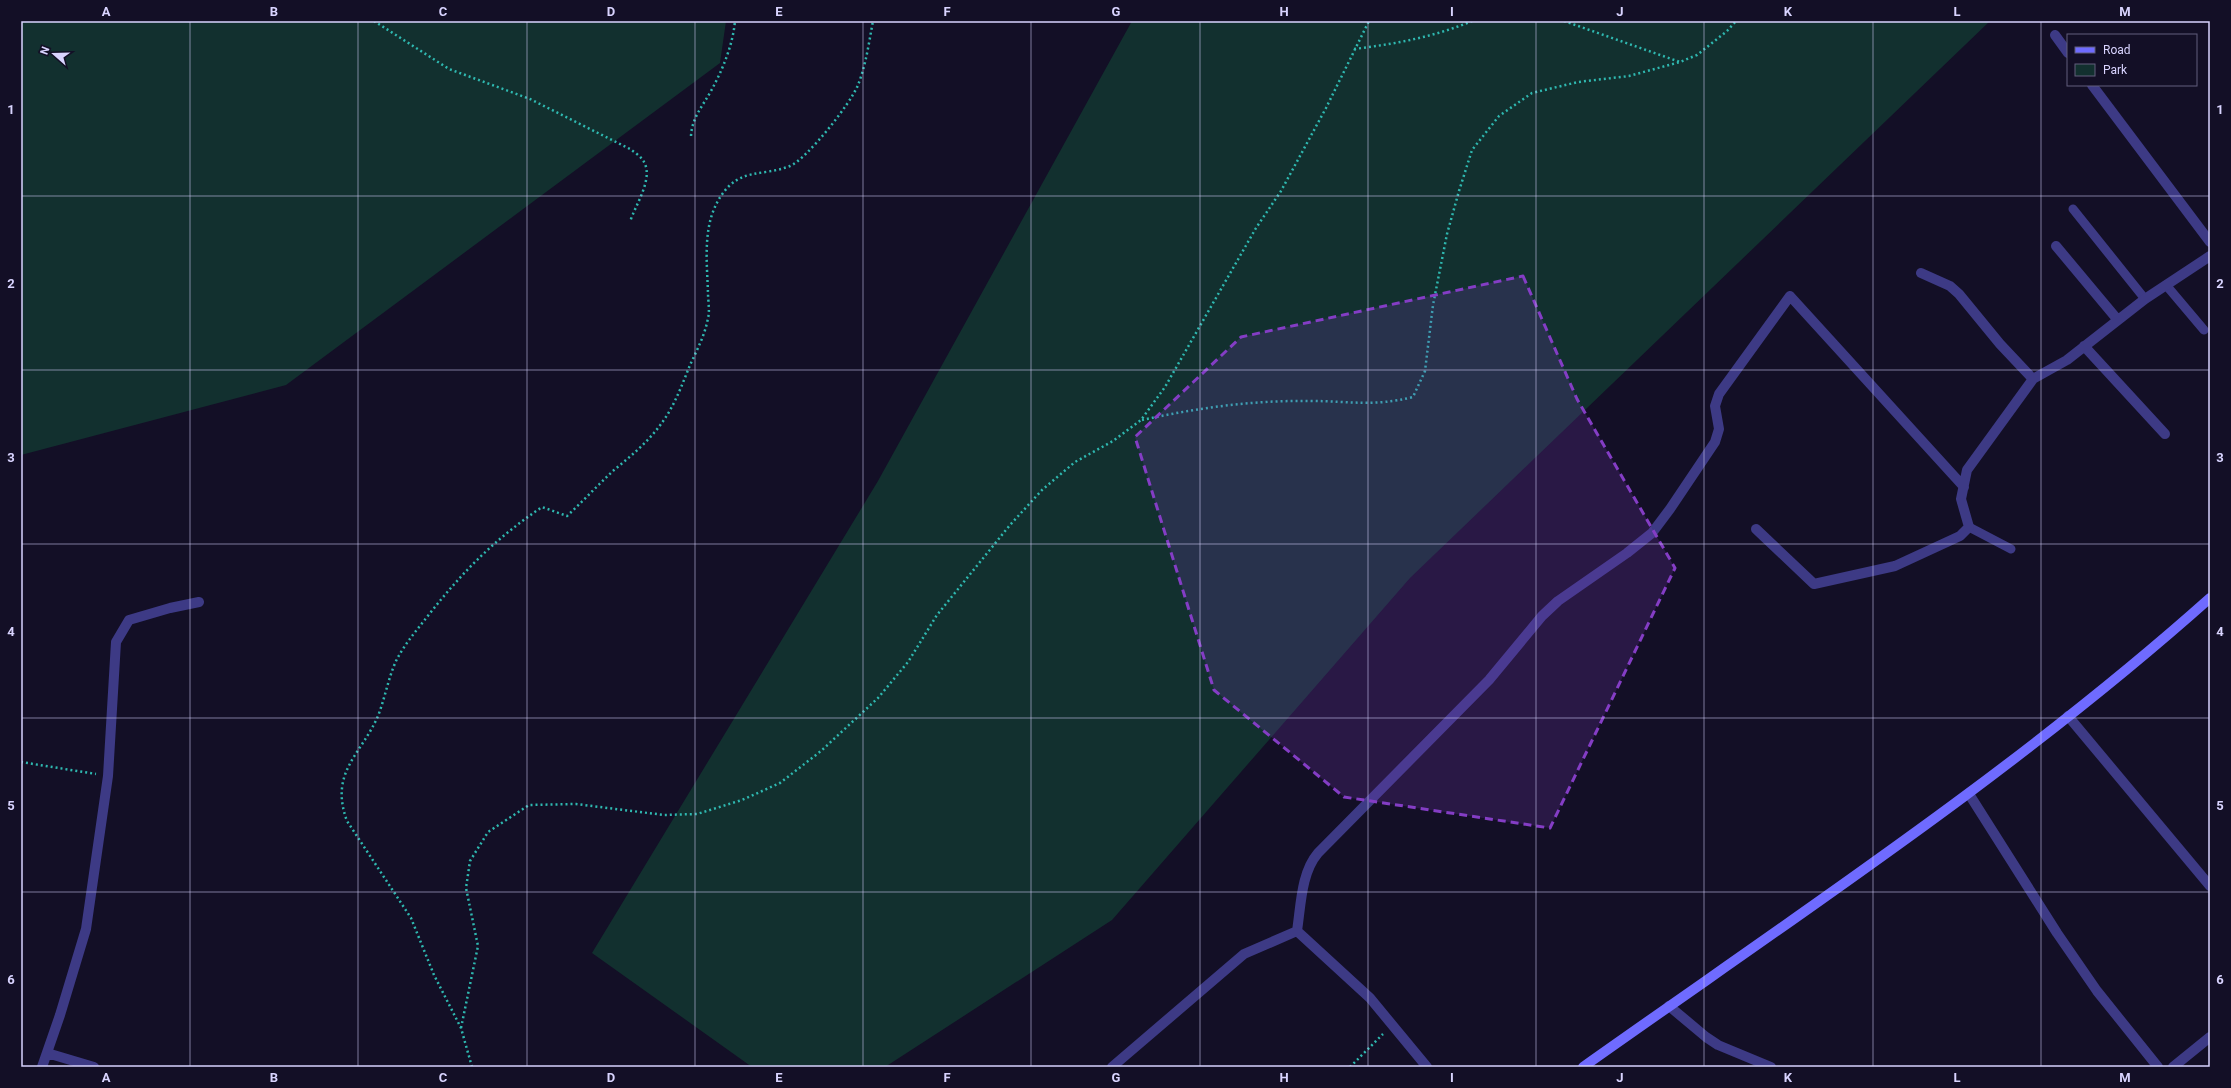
<svg xmlns="http://www.w3.org/2000/svg" width="2231" height="1088" font-family="Roboto,sans-serif">
<style>
.green{fill:#12302f}
.lines{fill:none;stroke-linecap:round;stroke-linejoin:round}
.path{stroke:#2fb8b0;stroke-width:2.5;stroke-dasharray:2 3;stroke-linecap:butt}
.lane{stroke:#3d3a85;stroke-width:9}
.street{stroke:#3d3a85;stroke-width:10}
.secondary{stroke:#6f6bff;stroke-width:10}
.marked{fill:#843dc5;fill-opacity:0.2;stroke:#843dc5;stroke-width:3;stroke-dasharray:8 5;stroke-linejoin:round}
.grid{fill:none;stroke:#d9d4ff;stroke-width:1;stroke-opacity:0.55}
.neatline{fill:none;stroke:#d9d4ff;stroke-width:1.5}
.grid-label{font-size:13px;text-anchor:middle;font-weight:bold;fill:#d9d4ff}
</style>
<rect width="100%" height="100%" fill="#130f26"/>
<path class="green" d="M21,21H726L720,63L286,385L21,455Z
M1132,21H1990L1410,578L1112,920L885,1067H752L592,953L878,481Z"/>
<g class="lines">
<path class="path" d="M374,21L449,69L530,99L630,149C634,152 639,155 642,159C656,176 635,205 630,222
M1564,21L1680,62
M1354,49C1395,44 1434,37 1472,21
M691,136C692,117 703,106 712,89C723,69 733,44 735,21
M1142,420C1197,408 1253,400 1311,401C1350,401 1373,407 1413,397L1425,371L1433,305L1447,234L1459,191L1472,150L1499,116L1532,93L1578,82L1629,76L1680,62L1697,55L1727,31L1736,21
M21,762L96,774
M461,1028L478,946L466,888L470,861L488,832L529,805L576,804L664,815L697,814L742,800L780,783L821,751L878,698L908,662L937,615L1010,525L1042,490L1075,462L1113,441L1141,420L1165,387L1256,228L1281,191L1326,108L1369,21
M472,1067L461,1028L434,975L411,918L347,821C329,772 361,755 378,716C385,698 388,679 396,661C404,645 416,631 427,617C463,571 495,539 542,507L567,516C583,501 598,485 614,470C631,456 648,442 661,424C674,407 682,385 690,365C697,350 705,335 708,318C710,311 708,301 708,293C707,261 702,224 721,196C740,167 762,177 790,166C807,159 851,103 858,85C866,65 869,42 873,21
M1350,1067L1383,1034"/>
<path class="lane" d="M2073,209L2145,299
M2166,285L2204,330
M1969,527L2011,549"/>
<path class="street" d="M2055,35L2068,53
M2092,85L2210,242
M2056,246L2117,319
M1921,273L1950,286L1959,294L2000,344L2033,379L2067,360L2145,299L2210,256
M2084,346L2165,434
M1756,529L1814,584L1895,566L1960,536L1969,527L1961,499L1967,470L2033,379
M2068,716L2210,886
M1969,794L2057,933L2097,991L2158,1067
M1297,931C1301,905 1301,873 1318,853L1489,680L1542,616L1558,601L1627,553L1652,533L1670,509L1715,442L1719,429L1715,406L1719,394L1790,296L1964,487
M1297,931L1370,998L1427,1067
M1669,1006L1706,1037L1718,1045L1771,1067
M47,1053L94,1067
M42,1067L60,1015L86,929L108,776L116,642L129,620L170,608L199,602
M1112,1067L1244,954L1297,931
M2173,1067L2210,1037"/>
<path class="secondary" d="M1583,1067C1796,916 2015,772 2210,598"/>
</g>
<path class="marked" d="M1523,276L1577,399L1675,568L1550,828L1344,797L1214,690L1135,437L1241,337Z"/>
<path class="grid" d="M190,21V1067M358,21V1067M527,21V1067M695,21V1067M863,21V1067M1031,21V1067M1200,21V1067M1368,21V1067M1536,21V1067M1704,21V1067M1873,21V1067M2041,21V1067M21,196H2210M21,370H2210M21,544H2210M21,718H2210M21,892H2210"/>
<rect width="2231" height="1088" fill="none" stroke="#130f26" stroke-width="44"/>
<rect x="2067" y="34" width="130" height="52" fill="#130f26" stroke="#625e7d"/>
<rect x="2075" y="47" width="20" height="6" fill="#6f6bff" stroke="#625e7d"/>
<text x="2103" y="54" font-size="12" fill="#d9d4ff">Road</text>
<rect x="2075" y="64" width="20" height="12" fill="#12302f" stroke="#625e7d"/>
<text x="2103" y="74" font-size="12" fill="#d9d4ff">Park</text>
<g transform="translate(54 54) rotate(290)" stroke="#130f26" stroke-width="3" paint-order="stroke">
<path d="M0-3L7 15L0 10L-7 15Z" fill="#d9d4ff"/>
<text y="-6" font-size="11" font-weight="bold" text-anchor="middle" fill="#d9d4ff">N</text>
</g>
<rect x="22" y="22" width="2187" height="1044" class="neatline"/>
<g class="grid-label">
<text x="106" y="16">A</text>
<text x="274" y="16">B</text>
<text x="443" y="16">C</text>
<text x="611" y="16">D</text>
<text x="779" y="16">E</text>
<text x="947" y="16">F</text>
<text x="1116" y="16">G</text>
<text x="1284" y="16">H</text>
<text x="1452" y="16">I</text>
<text x="1620" y="16">J</text>
<text x="1788" y="16">K</text>
<text x="1957" y="16">L</text>
<text x="2125" y="16">M</text>
<text x="11" y="114">1</text>
<text x="2220" y="114">1</text>
<text x="11" y="288">2</text>
<text x="2220" y="288">2</text>
<text x="11" y="462">3</text>
<text x="2220" y="462">3</text>
<text x="11" y="636">4</text>
<text x="2220" y="636">4</text>
<text x="11" y="810">5</text>
<text x="2220" y="810">5</text>
<text x="11" y="984">6</text>
<text x="2220" y="984">6</text>
<text x="106" y="1082">A</text>
<text x="274" y="1082">B</text>
<text x="443" y="1082">C</text>
<text x="611" y="1082">D</text>
<text x="779" y="1082">E</text>
<text x="947" y="1082">F</text>
<text x="1116" y="1082">G</text>
<text x="1284" y="1082">H</text>
<text x="1452" y="1082">I</text>
<text x="1620" y="1082">J</text>
<text x="1788" y="1082">K</text>
<text x="1957" y="1082">L</text>
<text x="2125" y="1082">M</text>
</g>
</svg>
